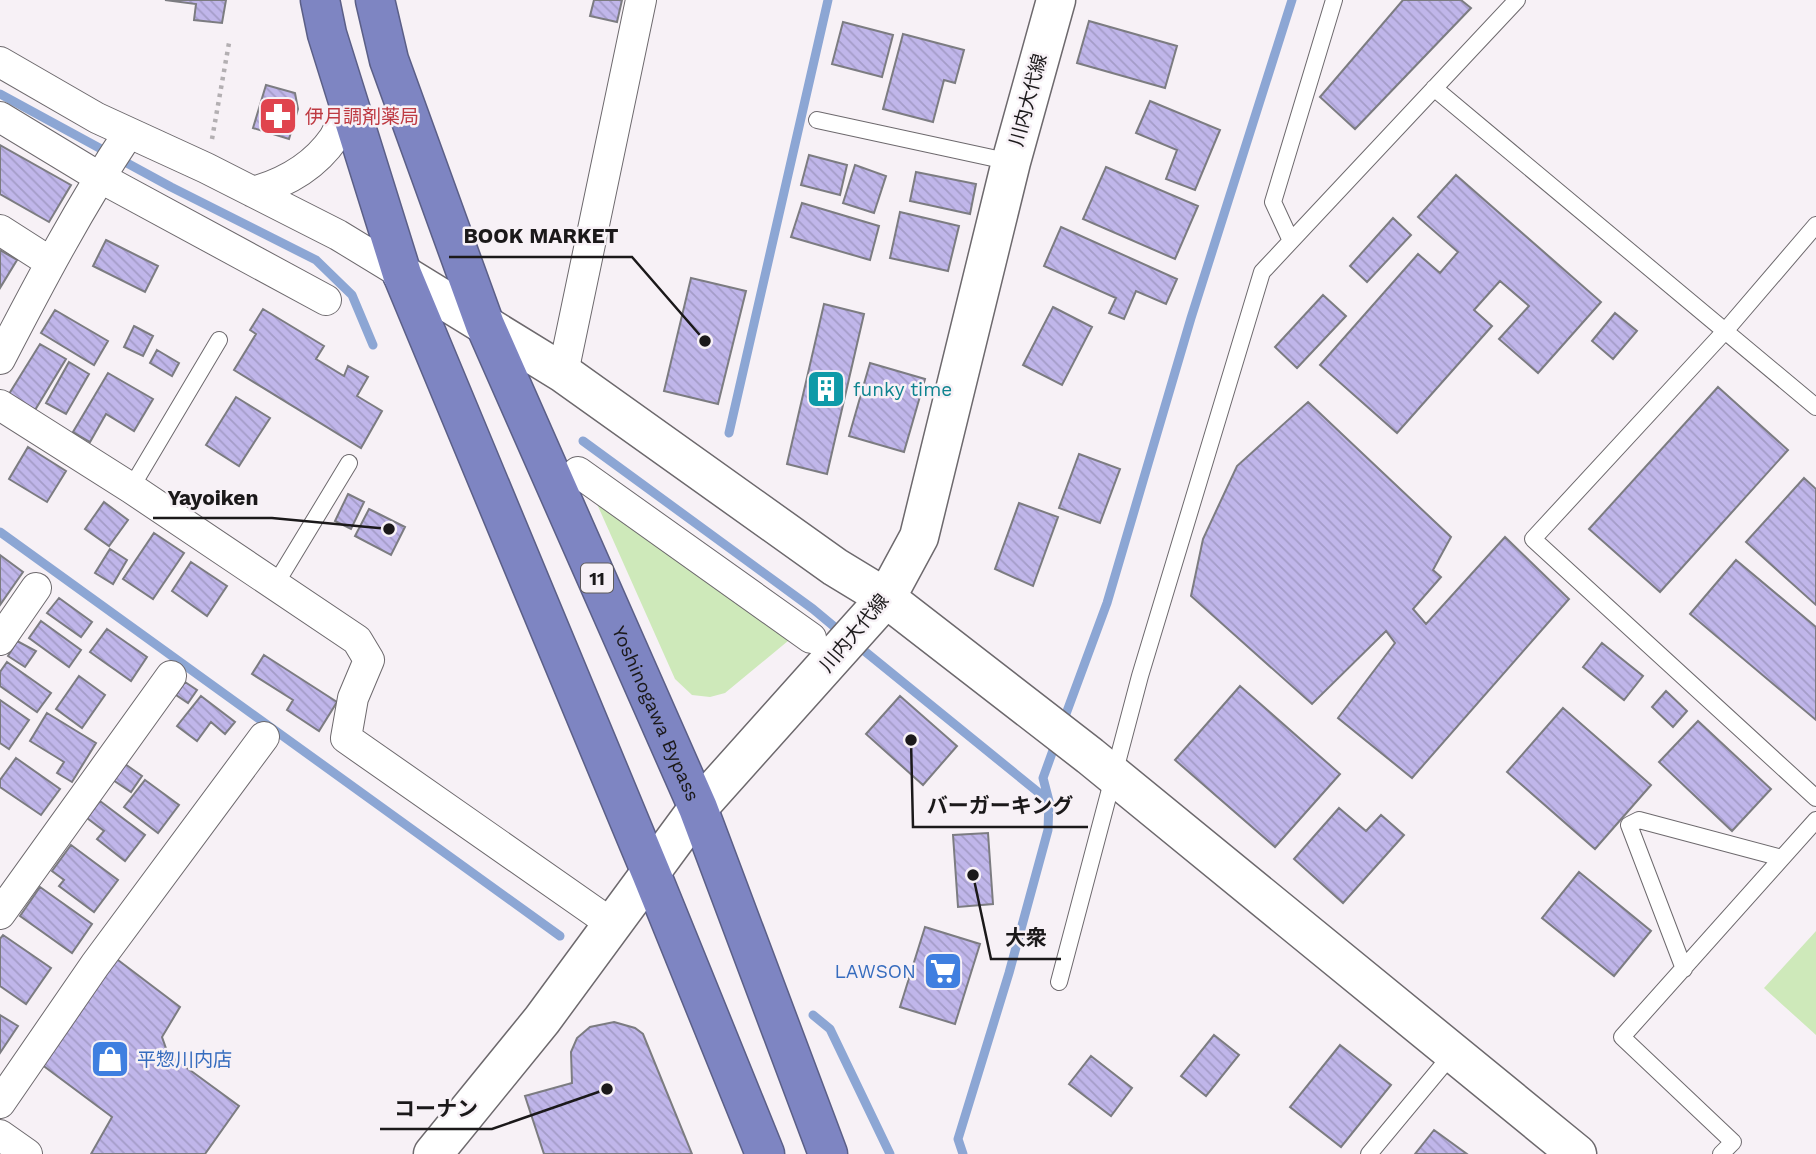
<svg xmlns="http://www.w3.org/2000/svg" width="1816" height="1154" font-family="'Work Sans','Noto Sans JP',sans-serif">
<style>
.green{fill:#cee9ba}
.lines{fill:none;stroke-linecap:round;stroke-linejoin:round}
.stream{stroke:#8ca6d4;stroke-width:9}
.building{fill:url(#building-back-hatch);stroke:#7c7c81;stroke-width:2}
.lane-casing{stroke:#6d696d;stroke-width:18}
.street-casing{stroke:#6d696d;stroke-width:32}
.secondary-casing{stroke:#6d696d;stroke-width:41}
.highway-casing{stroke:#5b5f87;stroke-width:41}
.path{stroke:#b3afb2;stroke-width:4.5;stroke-dasharray:3.5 5;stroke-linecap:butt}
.lane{stroke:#fff;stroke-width:16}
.street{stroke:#fff;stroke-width:30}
.secondary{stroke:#fff;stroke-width:38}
.highway{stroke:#7e85c2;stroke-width:38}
.labels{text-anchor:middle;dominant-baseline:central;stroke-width:5;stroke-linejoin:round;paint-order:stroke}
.shield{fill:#f7f1f6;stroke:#5d5a5c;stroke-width:2}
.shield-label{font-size:18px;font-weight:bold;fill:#1b191a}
.street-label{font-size:19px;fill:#1b191a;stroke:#f7f1f6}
.health-label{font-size:19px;fill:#be3a42;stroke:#f7f1f6;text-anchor:start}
.culture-label{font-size:19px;fill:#0d838f;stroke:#f7f1f6;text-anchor:start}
.shop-label{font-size:19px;fill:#366cbe;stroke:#f7f1f6;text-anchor:end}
.leader{fill:none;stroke:#1b191a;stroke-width:2.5}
.callout-dot{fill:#1b191a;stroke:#f7f1f6;stroke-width:2.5}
.callout-label{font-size:21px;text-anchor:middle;font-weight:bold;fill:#1b191a;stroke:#f7f1f6;stroke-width:5;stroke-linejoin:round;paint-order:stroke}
</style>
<defs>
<pattern id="building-back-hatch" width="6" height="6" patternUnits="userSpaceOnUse" patternTransform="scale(1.75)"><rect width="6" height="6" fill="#c0b6ea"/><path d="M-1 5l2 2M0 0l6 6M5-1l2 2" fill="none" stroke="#a49cc8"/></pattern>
</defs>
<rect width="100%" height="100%" fill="#f7f1f6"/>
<path class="green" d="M593,495L794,636L725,693L710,697L692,695L675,679Z
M1816,931V1035L1764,988Z"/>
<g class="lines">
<path class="stream" d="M0,94L171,187L316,260L352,295L373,345
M729,433L828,0
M583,441L813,609L843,634
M0,532L560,936
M857,645L1049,801
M1063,722L1107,603L1191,318L1292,0
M813,1015L830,1029L890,1154
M963,1154L958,1139L1009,973L1048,830L1049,801L1043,778L1056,742"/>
</g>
<path class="building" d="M165,0H226L222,23L194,20L196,4Z
M594,0H622L617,22L590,16Z
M1403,0H1461L1471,8L1355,129L1320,97Z
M1089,21L1177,46L1165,88L1077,63Z
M843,22L893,35L882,77L832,64Z
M903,34L964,50L955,83L944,80L933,122L883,109Z
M266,85L295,93L298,109L289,139L253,128Z
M1150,101L1220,130L1195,190L1166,179L1177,150L1136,133Z
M0,145L71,185L49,222L0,194Z
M809,155L847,165L840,195L801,185Z
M855,165L886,176L874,213L843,203Z
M1106,167L1198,206L1175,259L1083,219Z
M916,172L976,184L970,214L910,201Z
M1456,175L1601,302L1538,373L1499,339L1529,306L1500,281L1474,310L1492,326L1397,433L1320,365L1418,254L1440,273L1458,252L1418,217Z
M802,203L879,226L870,260L791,237Z
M900,212L959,226L948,271L890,258Z
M1393,218L1411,235L1367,282L1350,266Z
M1061,227L1177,279L1166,304L1136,291L1124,319L1109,313L1116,298L1044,266Z
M106,240L158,266L145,292L93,266Z
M0,250L17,260L0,288Z
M691,278L746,291L718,404L664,391Z
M1323,295L1346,316L1297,368L1275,347Z
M824,304L864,314L827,474L787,464Z
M1053,307L1092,327L1062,385L1023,365Z
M263,309L324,346L316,359L344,376L348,366L368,377L357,396L382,411L361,448L234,370L256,334L250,330Z
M55,310L108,341L94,365L41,333Z
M1615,313L1637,331L1613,359L1592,341Z
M134,326L153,336L143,356L124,347Z
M40,344L66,359L35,410L9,394Z
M157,350L179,363L172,376L150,363Z
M69,362L89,374L66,414L46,403Z
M870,363L925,379L904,452L849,436Z
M108,373L153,399L134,431L106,414L90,442L73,432Z
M1718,387L1788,450L1660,592L1589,529Z
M236,397L270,418L239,466L206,445Z
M1308,402L1451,537L1433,570L1441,577L1413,609L1426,624L1505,537L1569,599L1412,778L1338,718L1395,643L1386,631L1312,704L1191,596L1203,539L1237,466Z
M28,447L66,471L47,502L9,479Z
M1079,454L1120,469L1100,523L1059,508Z
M1804,478L1816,489V605L1746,542Z
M348,494L364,502L351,529L335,521Z
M104,502L128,520L109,546L85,529Z
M1019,503L1058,517L1033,586L995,569Z
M369,509L405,527L391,555L355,536Z
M154,533L184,553L153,599L123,579Z
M110,549L127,560L113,584L95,573Z
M0,555L23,572L0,605Z
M1736,560L1816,627V720L1690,614Z
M191,562L227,586L207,616L172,591Z
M59,598L92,622L81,637L47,613Z
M41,621L81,650L69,667L29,638Z
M107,629L147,657L131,681L90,652Z
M17,641L36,651L25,667L8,656Z
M1602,643L1643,676L1624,700L1583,667Z
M264,655L337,702L319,731L287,710L293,700L252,674Z
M7,662L51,693L37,712L0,686V672Z
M79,676L105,695L82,728L56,709Z
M185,682L197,690L188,703L176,695Z
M1240,686L1340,774L1275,847L1175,760Z
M1666,691L1687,711L1673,727L1652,707Z
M201,696L235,722L225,734L211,722L197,741L177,726Z
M900,696L957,746L923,785L866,734Z
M0,700L29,720L9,749L0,743Z
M1563,708L1651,785L1595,849L1507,772Z
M47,713L96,743L72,782L57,773L64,762L30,741Z
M1698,721L1771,789L1732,831L1659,762Z
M16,758L60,789L41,815L0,787V780Z
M125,764L142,776L131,792L113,780Z
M145,780L179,805L158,833L124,807Z
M100,801L145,835L125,861L97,839L104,831L87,818Z
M1339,808L1366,831L1381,815L1404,835L1343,903L1294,859Z
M988,833L993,904L958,907L953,835Z
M71,845L118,880L94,912L59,886L64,880L52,871Z
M1579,872L1651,931L1614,976L1542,918Z
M40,887L92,924L72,953L20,916Z
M925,927L980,944L955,1024L900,1007Z
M3,935L51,968L26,1004L0,986V939Z
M114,957L180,1007L162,1037L168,1054L239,1106L205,1154H91L112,1117L41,1064Z
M0,1015L18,1026L0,1053Z
M614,1022L635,1028L643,1034L692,1154H544L525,1096L572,1083L571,1052L577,1038L590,1027Z
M1214,1035L1239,1055L1206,1096L1181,1076Z
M1340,1045L1391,1085L1341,1147L1290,1107Z
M1091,1056L1132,1088L1111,1116L1069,1084Z
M1434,1130L1467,1154H1415Z"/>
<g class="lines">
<g class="lane-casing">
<path id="lane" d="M1434,88L1816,407
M817,120L1011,162
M1816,225L1726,330L1533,539L1816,798
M1291,241L1273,202L1334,0
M131,488L219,340
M275,585L349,463
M1684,969L1629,825L1639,820L1782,858
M1059,982L1140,676L1262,272L1517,0
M1369,1154L1453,1053
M1721,1154L1733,1142L1622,1037L1816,820"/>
</g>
<g class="street-casing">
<path id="street" d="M0,62L97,118L206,168L338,235L402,274
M0,117L99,177L326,300
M253,192C285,183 314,167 334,138C340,128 344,114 349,103
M0,230L50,262
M0,359C40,282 80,206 128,134
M563,373L641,0
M0,405L131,488L357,640L369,660L353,698L346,738L612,924
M578,472L811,638
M0,640L36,588
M0,914L171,676
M0,1103L95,965L264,737
M0,1135L27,1154"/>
</g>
<g class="secondary-casing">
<path id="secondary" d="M402,274L563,373L835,567L886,598L1090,756L1577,1154
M433,1154L542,1020L698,808L886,598L919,537L1011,162L1056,0"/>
</g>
<g class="highway-casing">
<g id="highway">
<path d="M320,0L327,34L402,274L651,873L765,1154"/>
<path id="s1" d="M375,0L389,60L485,325L698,808L828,1154"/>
</g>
</g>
<path class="path" d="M212,139L229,43"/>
<use href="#lane" class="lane"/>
<use href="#street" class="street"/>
<use href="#secondary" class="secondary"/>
<use href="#highway" class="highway"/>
</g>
<defs>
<g id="pharmacy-square" transform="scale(2.0125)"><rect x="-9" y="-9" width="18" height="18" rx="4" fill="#e0444e" stroke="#f7f1f6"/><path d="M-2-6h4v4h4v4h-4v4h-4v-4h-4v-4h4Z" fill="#fff"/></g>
<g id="building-square" transform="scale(2.0125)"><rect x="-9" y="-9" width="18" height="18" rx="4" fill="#0f9aa8" stroke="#f7f1f6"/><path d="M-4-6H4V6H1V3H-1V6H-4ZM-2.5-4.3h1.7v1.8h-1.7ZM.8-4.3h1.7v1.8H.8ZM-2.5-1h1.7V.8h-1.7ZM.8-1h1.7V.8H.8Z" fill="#fff"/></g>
<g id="supermarket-square" transform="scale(2.0125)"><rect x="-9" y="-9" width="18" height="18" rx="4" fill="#3f7fe0" stroke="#f7f1f6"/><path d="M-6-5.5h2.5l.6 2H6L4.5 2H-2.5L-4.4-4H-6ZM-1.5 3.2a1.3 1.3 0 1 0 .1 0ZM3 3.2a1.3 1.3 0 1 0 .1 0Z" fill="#fff"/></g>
<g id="shop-square" transform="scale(2.0125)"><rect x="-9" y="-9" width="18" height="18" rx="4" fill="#3f7fe0" stroke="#f7f1f6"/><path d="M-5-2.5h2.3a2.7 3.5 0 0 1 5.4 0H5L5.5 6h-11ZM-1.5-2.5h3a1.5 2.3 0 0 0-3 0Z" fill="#fff"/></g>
</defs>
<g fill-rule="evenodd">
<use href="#pharmacy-square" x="278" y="116"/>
<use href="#building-square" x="826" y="389"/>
<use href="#supermarket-square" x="943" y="971"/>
<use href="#shop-square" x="110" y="1059"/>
</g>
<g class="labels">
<rect class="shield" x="581" y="563.5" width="32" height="29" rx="5"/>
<g class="shield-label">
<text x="597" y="578">11</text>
</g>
<g class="street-label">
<text transform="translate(1028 100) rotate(-75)">川内大代線</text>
<text transform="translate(854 633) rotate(-50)">川内大代線</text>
<text stroke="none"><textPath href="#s1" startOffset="768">Yoshinogawa Bypass</textPath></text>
</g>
<g class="health-label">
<text x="305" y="116">伊月調剤薬局</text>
</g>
<g class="culture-label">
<text x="853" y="389">funky time</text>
</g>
<g class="shop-label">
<text x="916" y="971">LAWSON</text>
<text x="137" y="1059" text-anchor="start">平惣川内店</text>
</g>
</g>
<path class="leader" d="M705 341L632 257H449M389 529L272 518H153M911 740L913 827H1088M973 875L991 959H1061M607 1089L492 1129H380"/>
<g class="callout-dot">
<circle cx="705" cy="341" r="7"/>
<circle cx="389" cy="529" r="7"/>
<circle cx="911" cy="740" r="7"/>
<circle cx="973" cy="875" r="7"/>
<circle cx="607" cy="1089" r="7"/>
</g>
<g class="callout-label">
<text x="541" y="243">BOOK MARKET</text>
<text x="213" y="505">Yayoiken</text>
<text x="1000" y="813">バーガーキング</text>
<text x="1026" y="945">大衆</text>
<text x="436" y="1116">コーナン</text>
</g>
</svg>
